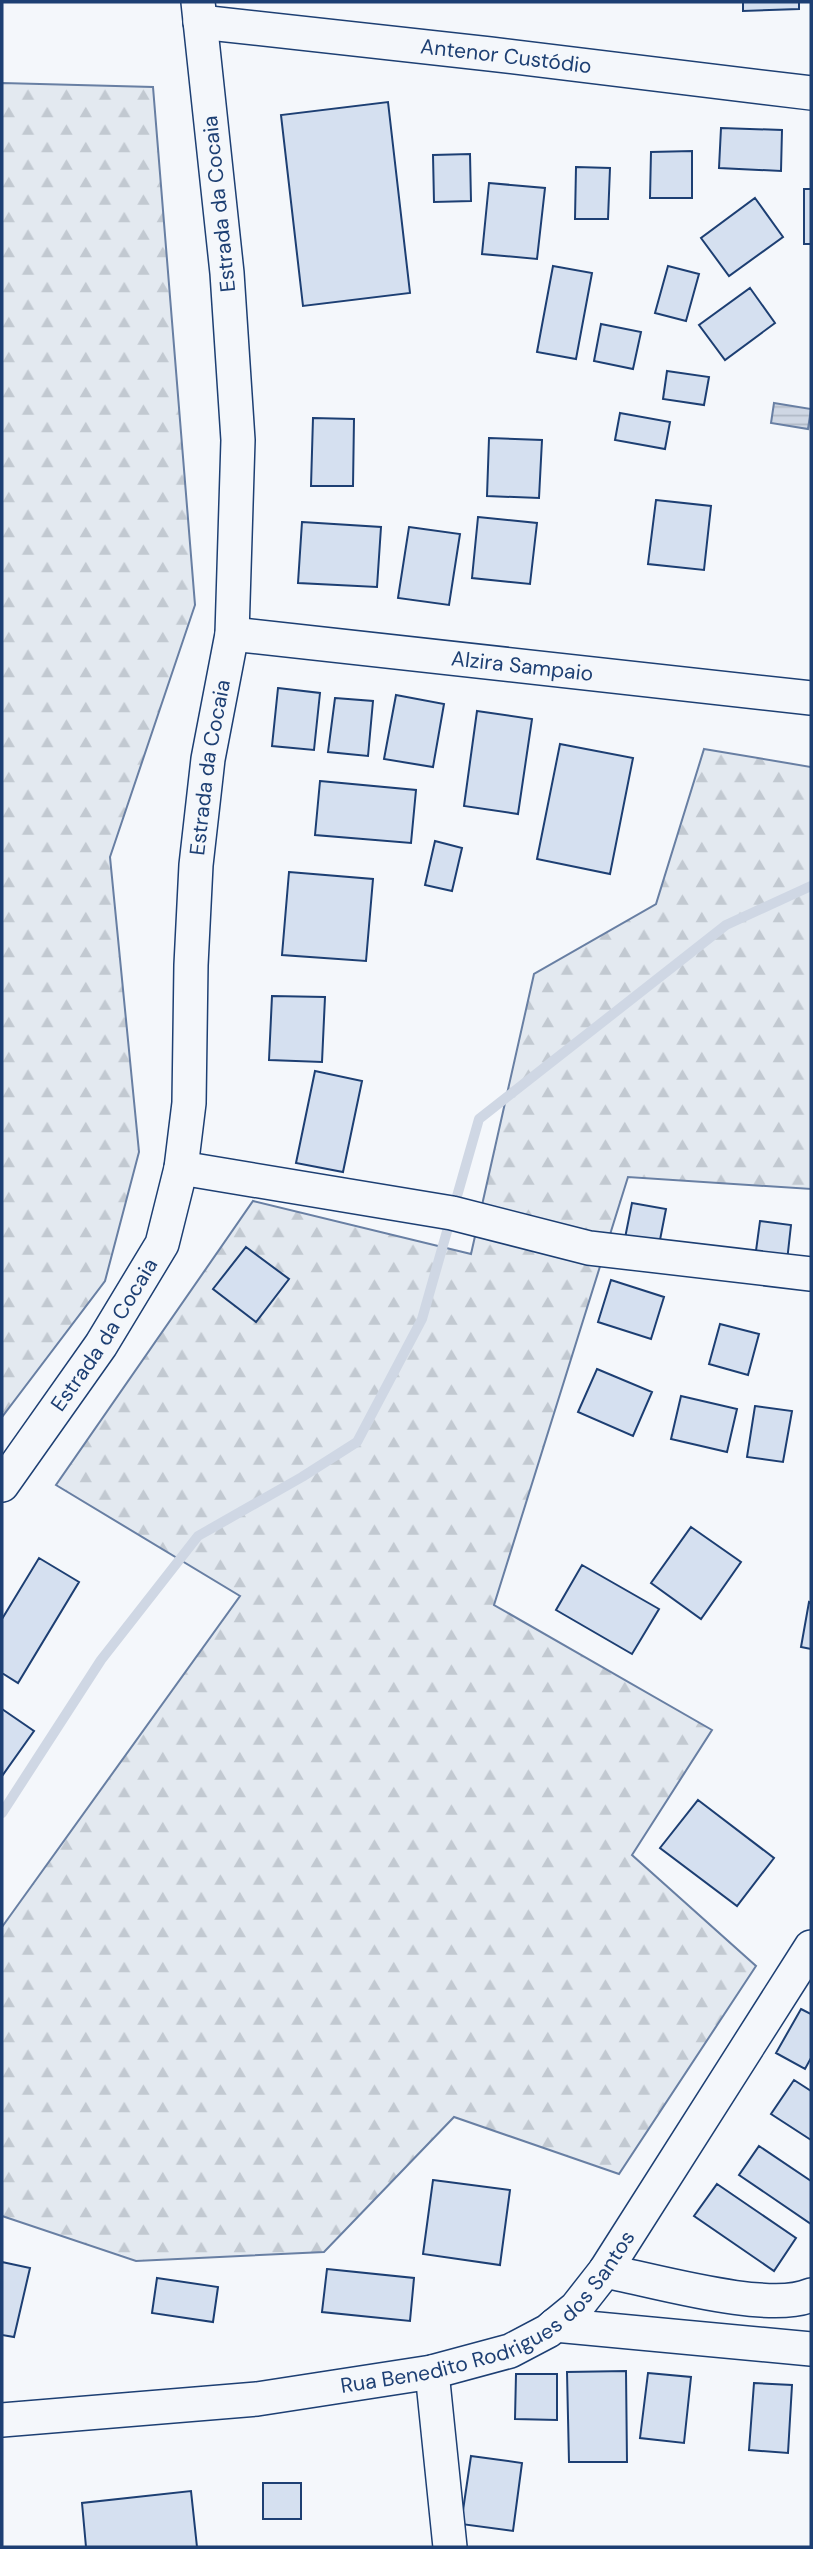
<svg xmlns="http://www.w3.org/2000/svg" width="813" height="2549" font-family="'DM Sans',sans-serif">
<style>
.forest{fill:url(#forest-firs);stroke:#687fa3;stroke-width:2}
.water{fill:url(#water-rules);stroke:#687fa3;stroke-width:2}
.lines{fill:none;stroke-linecap:round;stroke-linejoin:round}
.stream{stroke:#cfd7e4;stroke-width:10}
.building{fill:#d5e0f0;stroke:#1d3f73;stroke-width:2}
.street-casing{stroke:#1d3f73;stroke-width:36}
.street{stroke:#f4f7fb;stroke-width:33}
.labels{text-anchor:middle;dominant-baseline:central;stroke-width:5;stroke-linejoin:round;paint-order:stroke}
.street-label{font-size:21px;fill:#1d3f73;stroke:#f4f7fb}
</style>
<defs>
<pattern id="forest-firs" width="22" height="20" patternUnits="userSpaceOnUse" patternTransform="scale(1.75)"><rect width="22" height="20" fill="#e3e9f0"/><path d="M5 1l3.5 6h-7zM16 11l3.5 6h-7z" fill="#c2c9d1"/></pattern>
<pattern id="water-rules" width="6" height="5" patternUnits="userSpaceOnUse" patternTransform="scale(1.75)"><rect width="6" height="5" fill="#cfd7e4"/><path d="M0 2.5h6" fill="none" stroke="#b1bac7"/></pattern>
</defs>
<rect width="100%" height="100%" fill="#f4f7fb"/>
<path class="forest" d="M2,83L153,87L195,605L110,857L139,1152L105,1281L2,1417Z
M704,749L811,767V1189L628,1177L494,1605L712,1730L632,1855L756,1966L619,2174L454,2117L324,2252L136,2261L2,2216V1927L240,1596L56,1485L253,1201L471,1254L534,974L656,904Z"/>
<path class="water" d="M774,403L811,409L808,429L771,423Z"/>
<g class="lines">
<path class="stream" d="M2,1813L101,1660L198,1536L302,1477L357,1442L422,1319L479,1119L726,925L811,886"/>
</g>
<path class="building" d="M743,2H799V9L743,11Z
M388,102L410,293L303,306L281,115Z
M721,128L782,130L781,171L719,168Z
M692,151V198H650L651,152Z
M470,154L471,201L434,202L433,155Z
M576,167L610,168L608,219H575Z
M489,183L545,188L537,259L482,254Z
M804,189H811V244H804Z
M755,198L783,237L729,276L701,238Z
M553,266L592,273L576,359L537,352Z
M668,266L699,274L686,321L655,313Z
M750,288L775,323L725,360L699,325Z
M601,324L641,332L633,369L594,361Z
M667,371L709,377L704,405L663,399Z
M620,413L670,422L665,449L615,440Z
M313,418L354,419L353,486H311Z
M489,438L542,440L539,498L487,496Z
M656,500L711,506L704,570L648,564Z
M478,517L537,523L530,584L472,578Z
M302,522L381,527L377,587L298,583Z
M409,527L460,534L449,605L398,598Z
M278,688L320,693L314,750L272,746Z
M396,695L444,704L433,767L384,759Z
M335,698L373,701L368,756L328,752Z
M477,711L532,719L518,814L464,806Z
M560,744L633,758L610,874L537,859Z
M320,781L416,790L411,843L315,835Z
M435,841L462,848L452,891L425,885Z
M289,872L373,879L366,961L282,955Z
M272,996L325,997L322,1062L269,1060Z
M315,1071L362,1081L343,1172L296,1163Z
M632,1203L666,1209L659,1245L625,1238Z
M760,1221L791,1225L787,1261L755,1258Z
M246,1247L289,1279L256,1322L213,1289Z
M611,1280L664,1297L651,1339L598,1322Z
M720,1324L759,1334L748,1375L709,1364Z
M597,1369L652,1392L633,1436L578,1412Z
M681,1396L737,1409L727,1452L671,1439Z
M755,1406L792,1411L783,1462L747,1457Z
M691,1527L741,1562L701,1619L651,1583Z
M39,1558L79,1582L18,1683L2,1673V1619Z
M582,1565L659,1609L632,1654L556,1610Z
M809,1602L811,1603V1649L801,1647Z
M2,1709L34,1731L2,1776Z
M698,1800L774,1858L737,1906L660,1848Z
M801,2009L811,2014V2058L805,2069L776,2053Z
M794,2080L811,2091V2140L771,2114Z
M759,2146L811,2181V2224L739,2175Z
M433,2180L510,2190L500,2265L423,2254Z
M717,2184L796,2238L774,2271L694,2216Z
M2,2262L30,2268L14,2337L2,2335Z
M327,2269L414,2278L410,2321L322,2312Z
M157,2278L218,2287L213,2322L152,2313Z
M626,2371L627,2462H569L567,2372Z
M648,2373L691,2377L684,2443L640,2438Z
M516,2374H557V2420L515,2419Z
M754,2383L792,2385L788,2453L749,2450Z
M471,2456L522,2463L513,2531L461,2524Z
M263,2483H301V2519H263Z
M191,2491L197,2547H86L82,2503Z"/>
<g class="lines">
<g class="street-casing">
<g id="street">
<path id="s1" d="M200,22L490,54L811,93"/>
<path id="s2" d="M232,634L811,698"/>
<path d="M181,1168L452,1213L589,1248L811,1274"/>
<path id="s3" d="M2,1485L101,1345L162,1244L181,1168L189,1103L191,965L196,865L208,759L232,634L238,440L227,273L198,2"/>
<path d="M605,2271C653,2280 769,2314 811,2295"/>
<path d="M555,2325L811,2349"/>
<path d="M432,2372L450,2547"/>
<path id="s4" d="M2,2420L257,2399L432,2372L510,2351L548,2331L576,2308L605,2271L811,1947"/>
</g>
</g>
<use href="#street" class="street"/>
</g>
<g class="labels">
<g class="street-label">
<text stroke="none"><textPath href="#s1" startOffset="308">Antenor Custódio</textPath></text>
<text transform="translate(219 204) rotate(-96)">Estrada da Cocaia</text>
<text stroke="none"><textPath href="#s2" startOffset="292">Alzira Sampaio</textPath></text>
<text stroke="none"><textPath href="#s3" startOffset="770">Estrada da Cocaia</textPath></text>
<text stroke="none"><textPath href="#s3" startOffset="182">Estrada da Cocaia</textPath></text>
<text stroke="none"><textPath href="#s4" startOffset="513">Rua Benedito Rodrigues dos Santos</textPath></text>
</g>
</g>
<rect width="813" height="2549" fill="none" stroke="#1d3f73" stroke-width="7"/>
</svg>
